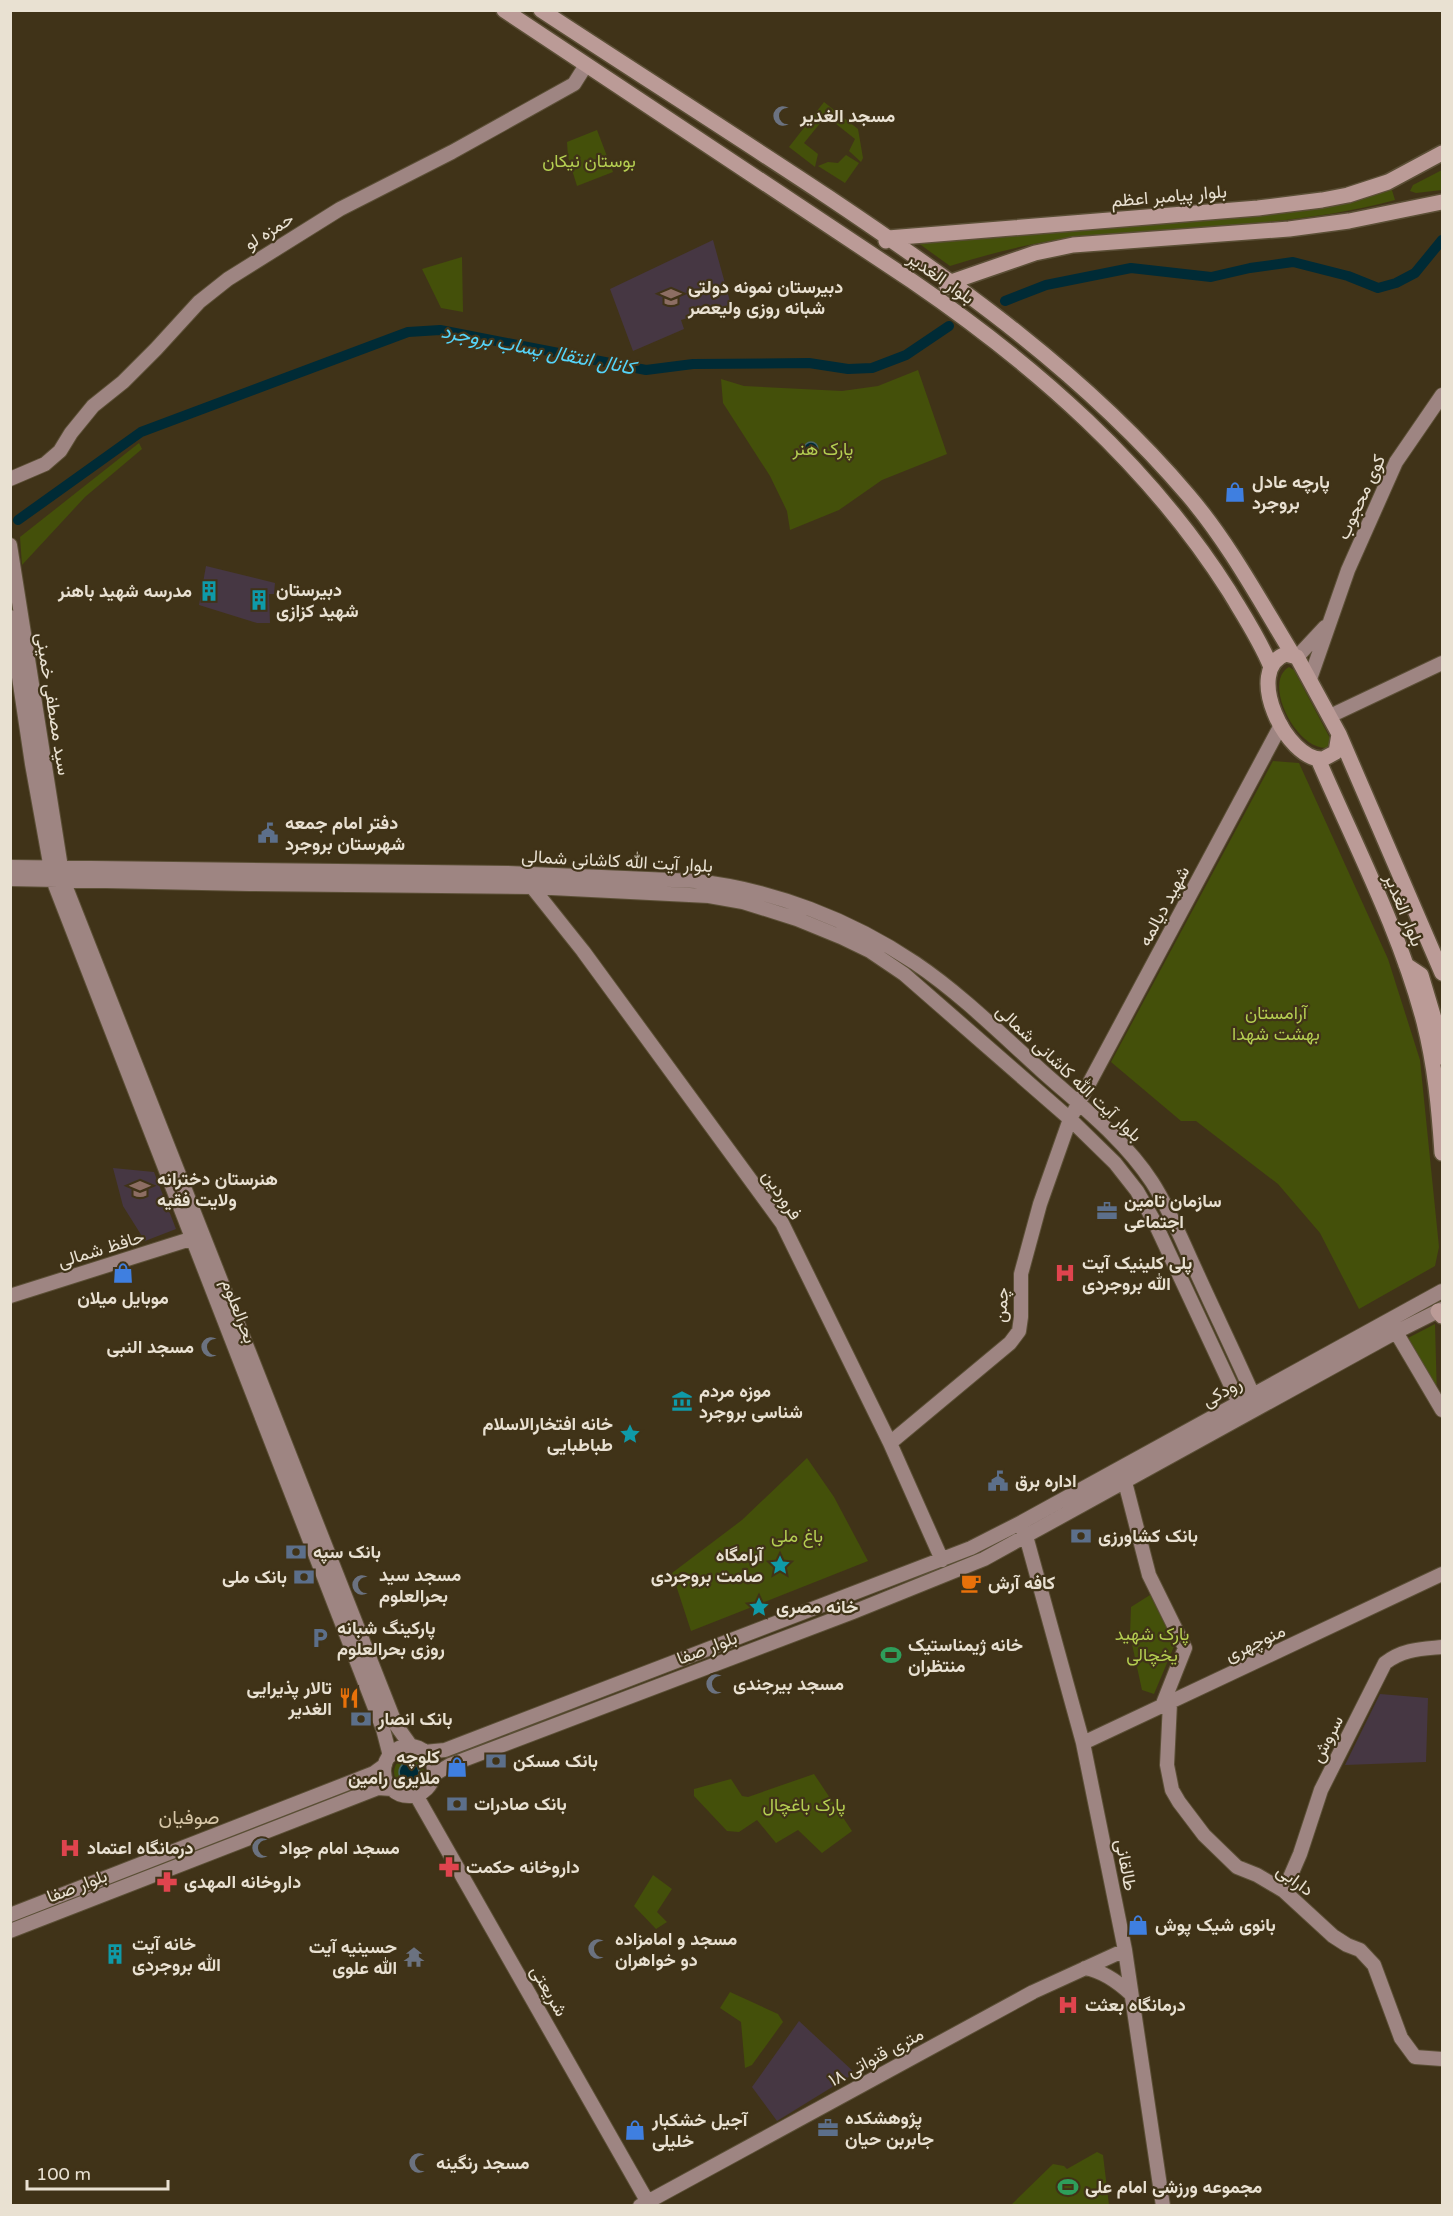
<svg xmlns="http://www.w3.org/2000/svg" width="1453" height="2216" font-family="'Varela Round',Vazirmatn,sans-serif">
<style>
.education{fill:#463743}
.green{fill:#44500a}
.water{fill:#002b36;stroke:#466265;stroke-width:1.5}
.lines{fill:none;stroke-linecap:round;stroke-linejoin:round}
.canal{stroke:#002b36;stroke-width:10}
.secondary-casing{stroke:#5b4f36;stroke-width:16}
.primary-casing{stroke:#5b4f36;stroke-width:18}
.secondary{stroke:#9e8582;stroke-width:14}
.primary{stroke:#bb9b97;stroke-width:15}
.labels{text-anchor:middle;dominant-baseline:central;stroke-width:4.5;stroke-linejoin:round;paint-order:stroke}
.poi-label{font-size:18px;font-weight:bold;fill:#e9e1d2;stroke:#403318;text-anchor:start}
.park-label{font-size:18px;fill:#b4ce51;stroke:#403318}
.street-label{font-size:18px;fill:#e9e1d2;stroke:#403318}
.water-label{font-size:20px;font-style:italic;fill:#55d4f9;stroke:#403318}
.neighbourhood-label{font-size:20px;fill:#d6c6a7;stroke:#403318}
</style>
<rect width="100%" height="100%" fill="#403318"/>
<path class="education" d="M713,240L731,305L681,320L684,329L633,351L610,289Z
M206,566L275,583L274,594H269L270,623H257L199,605Z
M113,1168L154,1172L176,1229L145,1241L123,1206Z
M1380,1694L1428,1698L1426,1762L1345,1765Z
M799,2021L855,2073L777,2121L752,2087Z"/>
<path class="green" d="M824,102L858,129L863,158L861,162L849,151L855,139L826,116L804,143L818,154L815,167L789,147Z
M597,130L613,172L577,186L568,157L567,142Z
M846,155L859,163L845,183L818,166L828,162L838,163Z
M1442,170V190L1416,193L1410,191L1413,185Z
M1391,187L1395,200C1292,228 1184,225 1078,237C1034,242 992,253 950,266L914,240C942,243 968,240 996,238C1038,234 1080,230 1122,226C1213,216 1306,221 1391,187Z
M462,257L463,312L441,308L422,269Z
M918,370L947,454L882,480L839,510L790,530L787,511L770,476L723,403L721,379L744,386L842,391L878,386Z
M139,443L142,449L85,497L22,565L20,537Z
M1289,667L1294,670L1331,740L1330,745L1327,748C1296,750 1262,682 1289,667Z
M1273,761L1299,763L1388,959L1420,1060L1439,1247L1435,1266L1359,1309L1320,1233L1278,1184L1196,1121H1181L1111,1062Z
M1435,1324L1437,1398L1408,1338Z
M807,1458L834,1497L868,1561L691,1631L672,1573L742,1520Z
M1150,1595L1175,1644L1154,1694L1142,1690L1130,1635L1131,1607Z
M394 1772a15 15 0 1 1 30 0a15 15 0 1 1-30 0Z
M814,1774L852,1831L822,1853L798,1830L776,1843L757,1820L739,1832L727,1831L694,1796V1789L731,1779L742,1796L748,1797Z
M653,1875L672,1889L657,1912L667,1922L656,1929L634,1906Z
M730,1992L778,2014L783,2022L752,2065L745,2068L741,2022L720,2008Z
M1097,2152L1103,2155L1109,2205H1011L1053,2164L1064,2166L1067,2169Z"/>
<path class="water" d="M804 449a7 7 0 1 1 14 0a7 7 0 1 1-14 0Z
M399 1772a10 10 0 1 1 20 0a10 10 0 1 1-20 0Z"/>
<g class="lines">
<path class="canal" d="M1005,301L1046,285L1131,268L1211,277L1250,268L1293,262L1348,276L1378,288L1396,283L1415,273L1442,240
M18,520L141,432L408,332L440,330L646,370L693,364L809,363L848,369L872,368L906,355L949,326"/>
<g class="secondary-casing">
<path id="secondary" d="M10,479L45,464L60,451L71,433L93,406L123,382L156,349L199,302L228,279L340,209L452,152L574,84L586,65
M10,545L63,880L396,1725L411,1746
M10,617L32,764L53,880L383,1729L390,1756
M1297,657L1325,627
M1310,679L1348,570L1396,462L1442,395
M1330,716L1442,663
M10,867L508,873L695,881C772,889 851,920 915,963C961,994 1002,1035 1043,1072C1081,1106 1123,1138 1152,1182C1170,1210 1182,1241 1196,1271C1215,1313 1235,1354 1253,1395L1252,1411
M10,879L249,884L532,887L709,896L743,902L797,919L841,937L870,951L904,974L1070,1119L1115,1163L1137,1191L1154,1221L1239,1403L1252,1411
M531,883L532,887L583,951L782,1223L890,1443L942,1560
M10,1296L200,1236
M1396,1332L1442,1410
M890,1443L1010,1343L1019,1331L1021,1317V1274L1040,1204L1070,1119L1281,725
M1125,1482L1149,1575L1185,1648L1162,1706
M1023,1531L1026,1536L1083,1743L1125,1950L1163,2206
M1170,1703L1167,1765L1172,1790L1179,1802L1204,1835L1237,1867L1257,1875L1284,1891L1333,1936L1347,1945L1360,1950L1374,1965L1401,2038L1415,2057L1442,2059
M1083,1743L1442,1574
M384 1771a25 25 0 1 1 50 0a25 25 0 1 1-50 0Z
M424,1752L445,1750L971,1548L1022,1522L1442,1291
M433,1775L450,1765L853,1612L984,1559L1396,1332L1442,1309
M416,1795L650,2206
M1284,1891L1300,1854L1321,1790L1385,1663C1403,1649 1421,1649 1442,1647
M10,1915L374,1773L385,1765
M10,1931L378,1788L392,1789
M1085,1968C1103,1971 1118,1982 1131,1994
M640,2206L1033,1992L1125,1950"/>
</g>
<g class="primary-casing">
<path id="primary" d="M504,10L912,281C1035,365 1149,465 1229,591C1244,616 1260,640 1271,667
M541,10C637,73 733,134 828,197C958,284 1086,375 1188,495C1229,543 1260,601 1293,655
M886,241L888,238L1258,208L1322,200L1348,195L1388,182L1442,153
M947,287L951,282L1035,253L1073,245L1289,229L1349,221L1442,202
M1339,734L1336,752L1323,759C1286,761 1243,669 1286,654L1297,657L1339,734L1442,973
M1318,759C1355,845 1400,931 1424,1022C1435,1065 1439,1108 1442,1153
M1406,965L1421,975L1436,1025L1442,1057
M1438,1311L1442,1316"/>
</g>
<use href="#secondary" class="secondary"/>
<use href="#primary" class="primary"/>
</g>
<defs>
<g id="mosque-bare" transform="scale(1.62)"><path d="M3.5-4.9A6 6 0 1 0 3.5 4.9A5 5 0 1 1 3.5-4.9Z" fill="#6b7280" stroke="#403318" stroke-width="2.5" paint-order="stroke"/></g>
<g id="school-bare" transform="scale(1.62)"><path d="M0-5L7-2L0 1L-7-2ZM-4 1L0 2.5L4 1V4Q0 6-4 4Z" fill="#8d6e63" stroke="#403318" stroke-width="2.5" paint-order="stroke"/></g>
<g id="shop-bare" transform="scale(1.62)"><path d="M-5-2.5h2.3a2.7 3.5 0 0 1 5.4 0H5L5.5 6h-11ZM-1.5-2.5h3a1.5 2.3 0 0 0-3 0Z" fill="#3f7fe0" stroke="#403318" stroke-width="2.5" paint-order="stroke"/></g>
<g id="building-bare" transform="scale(1.62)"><path d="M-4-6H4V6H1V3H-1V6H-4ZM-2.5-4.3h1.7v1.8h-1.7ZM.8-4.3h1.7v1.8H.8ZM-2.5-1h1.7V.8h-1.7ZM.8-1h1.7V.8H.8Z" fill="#0f9aa8" stroke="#403318" stroke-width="2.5" paint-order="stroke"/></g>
<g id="civic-bare" transform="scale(1.62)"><path d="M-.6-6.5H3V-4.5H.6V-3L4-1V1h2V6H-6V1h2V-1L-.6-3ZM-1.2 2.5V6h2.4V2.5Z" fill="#5c6f8a" stroke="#403318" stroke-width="2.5" paint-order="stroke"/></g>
<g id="office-bare" transform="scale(1.62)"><path d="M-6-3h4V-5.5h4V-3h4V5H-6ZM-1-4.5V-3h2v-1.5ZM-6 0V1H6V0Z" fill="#5c6f8a" stroke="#403318" stroke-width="2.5" paint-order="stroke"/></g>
<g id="hospital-bare" transform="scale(1.62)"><path d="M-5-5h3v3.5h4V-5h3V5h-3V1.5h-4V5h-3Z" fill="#e0444e" stroke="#403318" stroke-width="2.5" paint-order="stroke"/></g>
<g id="museum-bare" transform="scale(1.62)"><path d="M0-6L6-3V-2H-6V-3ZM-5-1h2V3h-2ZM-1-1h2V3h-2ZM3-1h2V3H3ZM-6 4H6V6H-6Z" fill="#0f9aa8" stroke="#403318" stroke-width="2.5" paint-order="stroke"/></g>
<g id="sight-bare" transform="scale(1.62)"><path d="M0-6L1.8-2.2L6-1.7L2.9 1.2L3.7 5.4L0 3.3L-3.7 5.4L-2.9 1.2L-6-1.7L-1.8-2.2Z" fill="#0f9aa8" stroke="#403318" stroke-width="2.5" paint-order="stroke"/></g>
<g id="bank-bare" transform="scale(1.62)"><path d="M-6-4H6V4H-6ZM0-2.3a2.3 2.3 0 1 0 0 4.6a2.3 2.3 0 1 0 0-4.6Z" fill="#5c6f8a" stroke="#403318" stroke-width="2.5" paint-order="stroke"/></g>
<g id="cafe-bare" transform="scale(1.62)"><path d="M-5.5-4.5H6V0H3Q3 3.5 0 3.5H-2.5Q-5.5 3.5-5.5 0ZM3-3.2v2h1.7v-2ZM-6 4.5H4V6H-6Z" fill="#e8710a" stroke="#403318" stroke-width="2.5" paint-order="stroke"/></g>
<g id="parking-bare" transform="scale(1.62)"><path d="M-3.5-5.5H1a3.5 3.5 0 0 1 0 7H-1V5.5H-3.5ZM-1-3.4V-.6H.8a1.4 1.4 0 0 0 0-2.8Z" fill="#5c6f8a" stroke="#403318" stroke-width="2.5" paint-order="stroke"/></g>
<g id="stadium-bare" transform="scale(1.62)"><path d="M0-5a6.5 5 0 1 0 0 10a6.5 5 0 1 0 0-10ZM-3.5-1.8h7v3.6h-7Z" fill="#2e9e5b" stroke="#403318" stroke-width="2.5" paint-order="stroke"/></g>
<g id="restaurant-bare" transform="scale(1.62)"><path d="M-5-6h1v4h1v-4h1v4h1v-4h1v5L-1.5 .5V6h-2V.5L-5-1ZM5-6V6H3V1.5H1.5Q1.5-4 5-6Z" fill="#e8710a" stroke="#403318" stroke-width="2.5" paint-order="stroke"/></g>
<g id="pharmacy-bare" transform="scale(1.62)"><path d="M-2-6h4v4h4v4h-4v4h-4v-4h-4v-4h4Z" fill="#e0444e" stroke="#403318" stroke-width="2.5" paint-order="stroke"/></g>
<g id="temple-bare" transform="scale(1.62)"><path d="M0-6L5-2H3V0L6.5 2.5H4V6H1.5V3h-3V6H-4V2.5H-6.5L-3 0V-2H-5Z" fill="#6b7280" stroke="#403318" stroke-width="2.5" paint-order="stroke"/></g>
</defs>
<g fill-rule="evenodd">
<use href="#mosque-bare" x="783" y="116"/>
<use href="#school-bare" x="671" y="297"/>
<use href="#shop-bare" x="1235" y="492"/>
<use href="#building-bare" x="209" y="591"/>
<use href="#building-bare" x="259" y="600"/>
<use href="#civic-bare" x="268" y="833"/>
<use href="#school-bare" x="140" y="1189"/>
<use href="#office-bare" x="1107" y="1211"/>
<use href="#shop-bare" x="123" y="1273"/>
<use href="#hospital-bare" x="1065" y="1273"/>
<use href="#mosque-bare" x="211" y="1347"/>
<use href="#museum-bare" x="682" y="1401"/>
<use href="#sight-bare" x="630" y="1434"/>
<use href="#civic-bare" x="998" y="1481"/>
<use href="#bank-bare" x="1081" y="1536"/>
<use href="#bank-bare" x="296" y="1552"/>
<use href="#sight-bare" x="780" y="1565"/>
<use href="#bank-bare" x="304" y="1577"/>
<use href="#cafe-bare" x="971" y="1583"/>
<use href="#mosque-bare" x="362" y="1585"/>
<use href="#sight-bare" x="759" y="1607"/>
<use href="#parking-bare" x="320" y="1638"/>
<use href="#stadium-bare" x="891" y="1655"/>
<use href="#mosque-bare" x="716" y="1684"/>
<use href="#restaurant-bare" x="349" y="1698"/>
<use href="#bank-bare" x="361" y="1719"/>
<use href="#bank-bare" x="496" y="1761"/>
<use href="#shop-bare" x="457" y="1767"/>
<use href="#bank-bare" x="457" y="1804"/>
<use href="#hospital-bare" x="70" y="1848"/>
<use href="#mosque-bare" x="262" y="1848"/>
<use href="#pharmacy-bare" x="449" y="1867"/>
<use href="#pharmacy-bare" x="167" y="1882"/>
<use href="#shop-bare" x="1138" y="1925"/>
<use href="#mosque-bare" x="598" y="1949"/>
<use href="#building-bare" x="115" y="1954"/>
<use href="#temple-bare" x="414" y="1957"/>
<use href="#hospital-bare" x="1068" y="2005"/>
<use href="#office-bare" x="828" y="2128"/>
<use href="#shop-bare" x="635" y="2130"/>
<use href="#mosque-bare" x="419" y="2163"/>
<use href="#stadium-bare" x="1068" y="2187"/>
</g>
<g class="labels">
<g class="poi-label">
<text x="800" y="116">مسجد الغدیر</text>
<text x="688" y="287">دبیرستان نمونه دولتی<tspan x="688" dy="21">شبانه روزی ولیعصر</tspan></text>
<text x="1252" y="482">پارچه عادل<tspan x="1252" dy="21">بروجرد</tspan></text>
<text x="276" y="590">دبیرستان<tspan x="276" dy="21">شهید کزازی</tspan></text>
<text x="192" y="591" text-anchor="end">مدرسه شهید باهنر</text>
<text x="285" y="823">دفتر امام جمعه<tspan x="285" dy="21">شهرستان بروجرد</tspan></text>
<text x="157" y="1179">هنرستان دخترانه<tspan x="157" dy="21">ولایت فقیه</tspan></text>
<text x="1124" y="1201">سازمان تامین<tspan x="1124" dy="21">اجتماعی</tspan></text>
<text x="1082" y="1263">پلی کلینیک آیت<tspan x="1082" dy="21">الله بروجردی</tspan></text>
<text x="123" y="1298" text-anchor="middle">موبایل میلان</text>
<text x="194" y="1347" text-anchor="end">مسجد النبی</text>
<text x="699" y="1391">موزه مردم<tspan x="699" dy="21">شناسی بروجرد</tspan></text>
<text x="613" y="1424" text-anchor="end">خانه افتخارالاسلام<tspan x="613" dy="21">طباطبایی</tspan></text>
<text x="1015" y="1481">اداره برق</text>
<text x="1098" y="1536">بانک کشاورزی</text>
<text x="313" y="1552">بانک سپه</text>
<text x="763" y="1555" text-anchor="end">آرامگاه<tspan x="763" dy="21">صامت بروجردی</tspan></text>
<text x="379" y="1575">مسجد سید<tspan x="379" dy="21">بحرالعلوم</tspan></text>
<text x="287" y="1577" text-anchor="end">بانک ملی</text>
<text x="988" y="1583">کافه آرش</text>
<text x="776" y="1607">خانه مصری</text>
<text x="337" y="1628">پارکینگ شبانه<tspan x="337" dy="21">روزی بحرالعلوم</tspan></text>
<text x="908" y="1645">خانه ژیمناستیک<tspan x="908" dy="21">منتظران</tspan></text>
<text x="733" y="1684">مسجد بیرجندی</text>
<text x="332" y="1688" text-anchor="end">تالار پذیرایی<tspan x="332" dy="21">الغدیر</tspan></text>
<text x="378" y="1719">بانک انصار</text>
<text x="440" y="1757" text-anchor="end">کلوچه<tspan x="440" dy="21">ملایری رامین</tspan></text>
<text x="513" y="1761">بانک مسکن</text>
<text x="474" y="1804">بانک صادرات</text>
<text x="87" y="1848">درمانگاه اعتماد</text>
<text x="279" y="1848">مسجد امام جواد</text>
<text x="466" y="1867">داروخانه حکمت</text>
<text x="184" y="1882">داروخانه المهدی</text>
<text x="1155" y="1925">بانوی شیک پوش</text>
<text x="615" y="1939">مسجد و امامزاده<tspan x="615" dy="21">دو خواهران</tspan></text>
<text x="132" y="1944">خانه آیت<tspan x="132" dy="21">الله بروجردی</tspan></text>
<text x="397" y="1947" text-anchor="end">حسینیه آیت<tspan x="397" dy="21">الله علوی</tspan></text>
<text x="1085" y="2005">درمانگاه بعثت</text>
<text x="845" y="2118">پژوهشکده<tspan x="845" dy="21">جابربن حیان</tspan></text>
<text x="652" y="2120">آجیل خشکبار<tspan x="652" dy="21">خلیلی</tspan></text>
<text x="436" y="2163">مسجد رنگینه</text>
<text x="1085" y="2187">مجموعه ورزشی امام علی</text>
</g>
<g class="park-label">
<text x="589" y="161">بوستان نیکان</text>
<text x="823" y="449">پارک هنر</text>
<text x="1276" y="1013">آرامستان<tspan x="1276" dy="21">بهشت شهدا</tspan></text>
<text x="797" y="1536">باغ ملی</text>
<text x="1152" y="1634">پارک شهید<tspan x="1152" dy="21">یخچالی</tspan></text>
<text x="804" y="1805">پارک باغچال</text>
</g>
<g class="street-label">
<text transform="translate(1169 196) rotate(-5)">بلوار پیامبر اعظم</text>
<text transform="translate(269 231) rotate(-32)">حمزه لو</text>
<text transform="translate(941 278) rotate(35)">بلوار الغدیر</text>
<text transform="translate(1361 497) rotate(-65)">کوی محجوب</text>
<text transform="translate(53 704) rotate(81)">سید مصطفی خمینی</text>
<text transform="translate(617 861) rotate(3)">بلوار آیت الله کاشانی شمالی</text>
<text transform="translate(1164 906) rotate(-62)">شهید دیالمه</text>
<text transform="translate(1404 910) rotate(68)">بلوار الغدیر</text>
<text transform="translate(1069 1073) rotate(43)">بلوار آیت الله کاشانی شمالی</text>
<text transform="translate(782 1195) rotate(56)">فروردین</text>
<text transform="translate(101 1249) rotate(-17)">حافظ شمالی</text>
<text transform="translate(1001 1305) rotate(-86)">چمن</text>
<text transform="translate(239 1311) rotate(69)">بحرالعلوم</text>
<text transform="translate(1222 1392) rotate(-29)">رودکی</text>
<text transform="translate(1255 1643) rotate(-25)">منوچهری</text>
<text transform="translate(707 1648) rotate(-21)">بلوار صفا</text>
<text transform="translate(1327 1739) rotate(-63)">سروش</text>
<text transform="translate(1126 1865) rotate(79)">طالقانی</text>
<text transform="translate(1295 1880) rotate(36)">دارابی</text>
<text transform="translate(77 1886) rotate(-21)">بلوار صفا</text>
<text transform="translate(549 1991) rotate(60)">شریعتی</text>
<text transform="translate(876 2057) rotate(-28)">۱۸ متری قنواتی</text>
</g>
<g class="water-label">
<text transform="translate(538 350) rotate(11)">کانال انتقال پساب بروجرد</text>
</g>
<g class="neighbourhood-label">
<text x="189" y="1818">صوفیان</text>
</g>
</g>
<rect width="1453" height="2216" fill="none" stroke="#e9e1d2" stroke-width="24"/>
<path d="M27 2180v9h141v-9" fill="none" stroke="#e9e1d2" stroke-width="3"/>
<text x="36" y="2180" font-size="18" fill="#e9e1d2" stroke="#403318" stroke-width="4.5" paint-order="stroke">100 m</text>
</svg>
